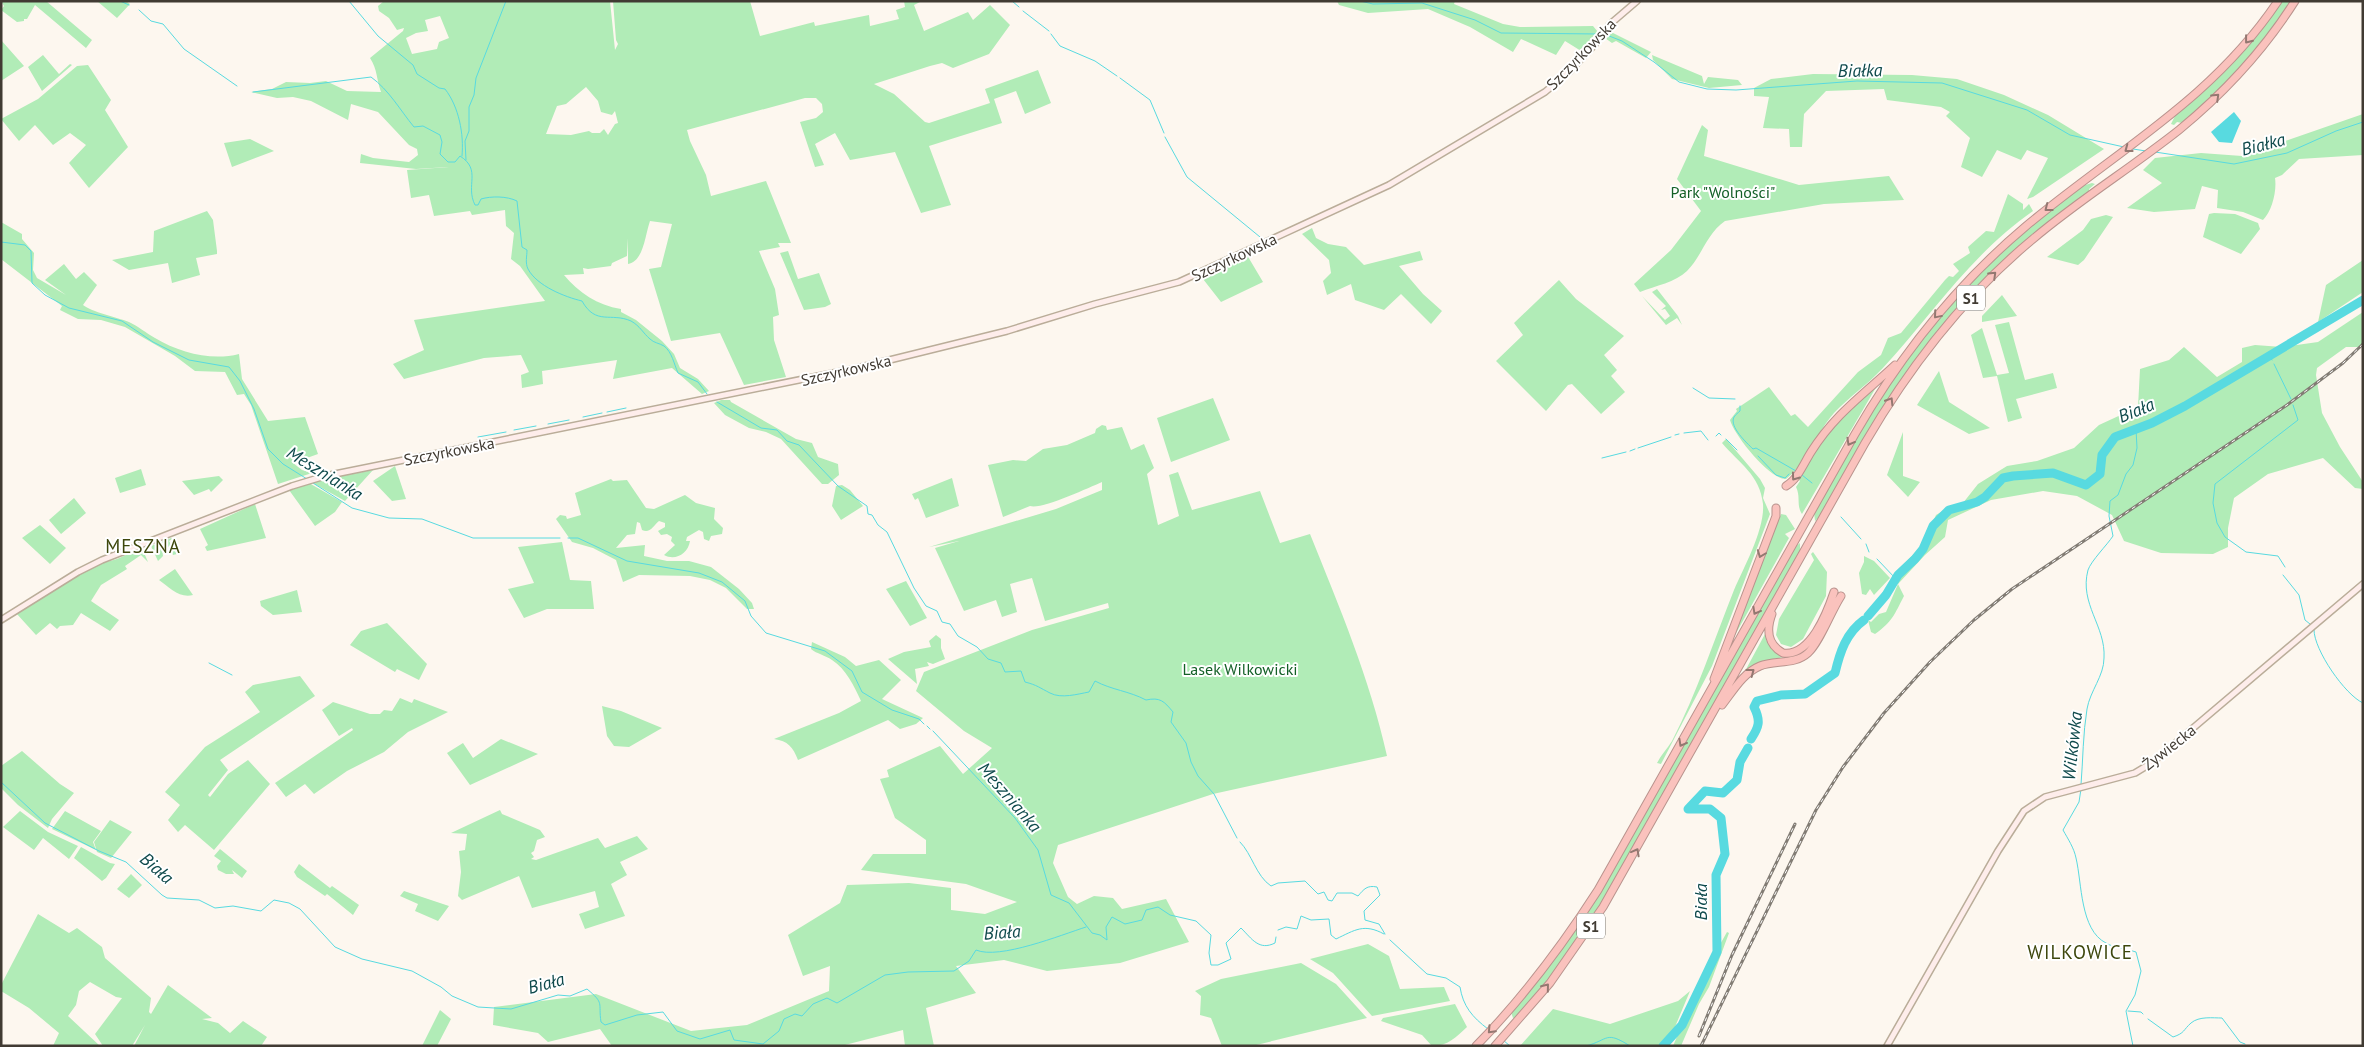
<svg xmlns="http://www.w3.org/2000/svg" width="2364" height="1047" font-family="'PT Sans',sans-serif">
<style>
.green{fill:#b1ecb7;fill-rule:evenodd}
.water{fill:#58dae0}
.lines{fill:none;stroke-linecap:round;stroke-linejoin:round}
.stream{stroke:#58dae0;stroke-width:1}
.river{stroke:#58dae0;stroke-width:9}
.secondary-casing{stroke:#baad99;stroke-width:8}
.highway-casing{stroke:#b9938d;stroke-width:9}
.secondary{stroke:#feedeb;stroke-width:5}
.highway{stroke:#fac2bd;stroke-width:7}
.rail-casing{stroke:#827c74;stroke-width:3}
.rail{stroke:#fff;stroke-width:1;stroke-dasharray:4;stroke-linecap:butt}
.oneway{stroke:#947871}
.labels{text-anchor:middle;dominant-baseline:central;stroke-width:4;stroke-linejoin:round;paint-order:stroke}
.shield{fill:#fff;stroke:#7a7670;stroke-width:1}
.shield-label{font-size:15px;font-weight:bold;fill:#413b33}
.street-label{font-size:16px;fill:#413b33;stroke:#fff}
.park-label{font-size:16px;fill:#136027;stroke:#fff}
.water-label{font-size:18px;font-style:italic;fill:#0f4a4c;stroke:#fff}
.quarter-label{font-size:19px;letter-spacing:1px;fill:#3e470c;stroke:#fff}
</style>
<rect width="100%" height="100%" fill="#fdf7ef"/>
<path class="green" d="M1,1H46L92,40L86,48L35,5L27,19H24V21L17,22L1,10L4,6Z
M97,1H126L130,4L117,18Z
M384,1H610L615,50L618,44L616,40L613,1H750L760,36L814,22L815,26L869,15L870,26L899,19L896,10L905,7L904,1H922L914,5L924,31L968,12L973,20L990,5L1010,25L989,54L953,68L942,63L930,66L874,84L894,94L925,122L929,123L990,103L985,89L1038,70L1051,103L1025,114L1016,91L994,99L1002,123L929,146L951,205L921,213L895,152L850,160L835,133L815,144L824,165L815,167L800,122L816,118L823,112L822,104L816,98H805L687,130L690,141L706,175L711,196L766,181L791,243H778L780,247L759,251L775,289L779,315L773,317L774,340L786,377L744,385L720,333L671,341L649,269L661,267L672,224L650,221C645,235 644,261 628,264V238L627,256L612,263L611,266L588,269L583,268L584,274L564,275C579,293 597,305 621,309V312L636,320L662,341L674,354L680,368L698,379L709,391L702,394L672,368L613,379L617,360L542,371L543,384L522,388L521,375L529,372L521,355L484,358L404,379L393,364L424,350L414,320L545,301L520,266L511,259L514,233L506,226L505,210L472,215L470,211L434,216L429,195L411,198L407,170L449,167L416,169L360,163L361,154L373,158L409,162L418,155L417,149L409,145L378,112L351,104L348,120L311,101L293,97L277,98L251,92L272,89L286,82L310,83L326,81L347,91L381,92C376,78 378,71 370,58L403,31L404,28L397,30L389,18L379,11L378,6ZM440,16L449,38L439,42L437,49L412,54L406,38L416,33L428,31L425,20ZM586,87L598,101L601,112L612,115L615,111L618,123L615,124L608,135L604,129L600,133H592L589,131L571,135L546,134L557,106L566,104Z
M1337,1H1455L1454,4L1503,24L1520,27L1593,26L1598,32L1590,39L1586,54L1565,41L1556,55L1521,39L1513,52L1470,27L1428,9L1368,13L1339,5Z
M2281,1H2292C2260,47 2224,87 2182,123L2177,122L2174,125L2171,124L2175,116L2231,64Z
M1611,32L1651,52L1646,58L1616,41L1612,43L1605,38Z
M1,40L24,66L1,81Z
M43,55L59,74L70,64L72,65L42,91L28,67Z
M1652,55L1702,76L1704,84L1708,77L1738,80L1742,85L1709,88L1672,79L1653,60Z
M88,65L111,100L105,110L128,147L89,188L69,163L86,145L70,133L53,145L35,125L19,141L1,119L38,99L77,66Z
M1813,74L1912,75L1957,79L2004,95L2048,115L2104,149L2033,197L2027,199L2048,158L2027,150L2021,160L1997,150L1982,177L1961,167L1970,138L1946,116L1950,112L1941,107L1887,100L1884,89L1826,91L1804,114L1802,147H1790L1789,129L1763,128L1769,97L1754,96V88L1771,79Z
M2363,114V155L2299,159L2282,175L2275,178C2277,191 2272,211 2263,220L2243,212L2217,208L2218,190L2202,186L2195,209L2154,212L2127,208L2162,183L2143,170L2155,158L2201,153L2242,156Z
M1702,125L1708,130L1704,156L1799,185L1889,176L1904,200L1824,204L1725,221C1707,233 1702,256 1687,271C1676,282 1655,286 1640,292L1634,284L1671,250L1701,211L1677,179Z
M250,139L274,151L232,167L224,143Z
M2092,183L2095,184L2089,189V193C2048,223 2008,253 1973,290C1909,357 1865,436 1820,516L1815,521L1814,512L1875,405L1913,349L1954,299L1990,262L2025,231L2082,186Z
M2008,194L2023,204V210L2029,204L2033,211C1971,254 1932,315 1882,369C1867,385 1849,397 1834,413C1817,432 1804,466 1786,479C1770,480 1734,435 1730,420L1737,411L1736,409L1769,387L1791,416L1795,414L1808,427L1858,372L1881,355L1888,338L1901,333L1945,280L1949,276L1953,277L1959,271L1953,264L1970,253L1968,247L1986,231L1994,232Z
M207,211L213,220L217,251V254L196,258L200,275L172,283L168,263L129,270L112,260L153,252L154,231Z
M2214,213L2235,214L2258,223L2260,229L2241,254L2203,237L2209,214Z
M2106,215L2113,217L2084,260L2078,265L2047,257L2083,230L2091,219Z
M1,222L22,234V239L34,253L33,270L37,278L66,295L45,280L64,264L76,279L84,272L97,285L83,305C92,312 116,317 129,322C138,326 146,333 155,338C180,353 212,361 239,354L242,379L268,421L305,417L318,454L293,463L302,470L312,473L278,484L251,405L244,394L237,395L225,372L195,371L175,356L125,327L101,320L78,319L60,310L62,306L1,259Z
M1312,228L1316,238L1328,244L1346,247L1364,265L1420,251L1423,260L1399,266L1423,294L1442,311L1431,324L1401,294L1384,310L1355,300L1351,284L1327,295L1323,281L1331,273L1329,260L1302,234Z
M788,251L798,279L819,273L831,304L825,307L804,310L780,253Z
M1247,255L1263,282L1221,302L1203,279Z
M2363,260V292L2318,322L2326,285Z
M1559,280L1576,299L1624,336L1604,355L1617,370L1611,376L1625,392L1601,414L1572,384L1568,385L1546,411L1496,361L1523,335L1514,323Z
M1657,289L1678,316L1682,325L1677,318L1666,325L1642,296L1665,320L1670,316L1665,309L1661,310L1666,306L1652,292Z
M2002,295L2017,316L1982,322V316Z
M2363,312V347H2346L2317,368L2316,375L2322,413L2340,447L2363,482V489L2355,488L2323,458L2268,474L2234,498L2228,528V547L2213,554L2161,553L2124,541L2112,515L2077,496L2043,491L1991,500L1948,520L1945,537L1925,555L1898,584L1904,596C1894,615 1893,621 1875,634L1871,632L1868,620L1871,622L1879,614L1886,612L1898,584L1892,577L1923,544L1936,515L1949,507L1963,503L1978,484L2007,466L2037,461L2074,448L2099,425L2138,407L2140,369L2169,360L2184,347L2217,377L2242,362V348L2255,345L2282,347L2318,342Z
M2009,322L2025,380L2053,373L2057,388L2016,399L2022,418L2008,422L1997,376L1983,378L1971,335L1982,328L1997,375L2009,373L1995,325Z
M1939,371L1949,402L1990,428L1969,434L1917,405Z
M1878,384L1802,514C1796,505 1801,497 1796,487L1800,481L1798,479L1822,439L1839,418Z
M1213,398L1230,440L1171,462L1157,418Z
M721,400H730L731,402L796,439L812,443L818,457L838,464L839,475L828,484H822L781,439L766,432L749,428L725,415L714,403Z
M1102,425L1106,426L1107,430L1122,427L1131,450L1144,444L1154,468L1147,474L1158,525L1179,516L1169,475L1178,472L1192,510L1260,491L1280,543L1310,534C1339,606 1370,679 1387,756L1213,794L1058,845L1053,863L1068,897L1077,904L1094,896L1113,898L1122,909L1166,899L1189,942L1120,963L1047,971L1004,960L956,966L976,993L926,1008L934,1046H905L903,1030L841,1046H612L600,1029L548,1042L538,1033L493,1025L494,1007L596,994L691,1031L747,1025L829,991L830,966L803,976L788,935L840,903L847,885L909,883L951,888V910L985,914L1017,902L966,884L861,870L873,854H926V840L895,818L880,779L889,777L887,770L940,746L963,774L992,748L964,731L916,691L924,672L1032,630L1109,608L1108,603L1045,621L1032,578L1010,584L1017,612L1002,617L996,600L964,611L935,548L959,541L929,547L1056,509L1102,490V482C1088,488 1041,510 1030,506L1003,517L988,465L1013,460L1026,461L1043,449L1067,445L1095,433L1096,429Z
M1903,432V476L1920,482L1908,497L1887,475Z
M1726,439L1760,479L1765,488L1763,498L1770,514L1712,666L1661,764L1657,763C1661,755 1667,749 1672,741C1697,693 1714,640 1734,590C1744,567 1765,529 1763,504C1760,475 1739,463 1722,443Z
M395,466L406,499L392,501L373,481Z
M141,469L146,485L120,493L115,478Z
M373,470L345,501L311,482Z
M219,476L223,480L211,492L209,489L194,495L182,481Z
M952,478L959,506L926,518L918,498L915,500L912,494Z
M611,479L613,481L627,480L646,508L654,509L685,495L696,503L715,508L714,519L723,528L722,534L711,536L709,541L704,539L703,532L699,530L687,537L686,541H690C688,554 675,561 664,555L675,545L671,541L672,537L667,534L661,535L658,531L665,527V523L659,521C653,526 650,534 642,530L640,523L637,522L635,534L627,535L616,548L645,545L644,556L667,561H689L711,567L739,589L752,603L754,609H747L726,588L710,580L690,576L639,575L623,582L616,560L593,548L572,542L556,519L560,515L566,516L567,519L581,515L575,493Z
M309,483L342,502L335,512L315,526L289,490Z
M842,485L850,490L863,506L841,520L832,506L836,486Z
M74,498L86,513L61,534L49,520Z
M255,504L266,538L207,551L205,547L208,545L200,529Z
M1781,514L1786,515L1795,529L1785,534L1789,538L1730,644Z
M40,525L66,548L50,564L22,538Z
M171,538L172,539L169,541L177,554L173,555L170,546L162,549L163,556L158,561L151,546Z
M562,542L570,580L591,581L594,609H547L524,618L508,589L534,583L518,547Z
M1800,543V552L1604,900L1562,962L1517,1017L1513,1018L1511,1012L1557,956L1607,882L1794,548Z
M142,548L148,562L141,555L125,566L127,569L101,585L91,601L119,620L110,631L81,613L73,625L60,626L57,629L50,623L36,635L16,613L93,566L117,559Z
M1813,552L1827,572L1826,596L1803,639L1791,647L1781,644L1776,635L1779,619L1814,560L1811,554Z
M1864,556L1874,561L1890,578L1874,595L1870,589L1866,595L1862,594L1859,573L1864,562Z
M175,569L193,595C180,599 169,587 159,580Z
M906,581L927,618L910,626L886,589Z
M297,590L302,612L273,615L261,606L260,601Z
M387,623L427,664L419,680L397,669L395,672L350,645L361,631Z
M1765,634C1767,647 1773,651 1784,657L1763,661L1744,673Z
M936,635L941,639V648L945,659L933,664L927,662L929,666L915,669L917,684L888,659L904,652L931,647L929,641Z
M812,642L845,657L856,666L879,660L901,680L882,699L923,718L916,724L900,729L888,720L798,760C793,747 788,741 774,739L839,713L861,701C854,686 846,669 832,660C825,655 817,654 811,649Z
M300,676L315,696L220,760L228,770L208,795L210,797L228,774L248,760L270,784L214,850L185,825L178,832L168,820L180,805L165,792L205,747L260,712L245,692L253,685Z
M400,698L412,703L414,699L448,712L408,732L384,752L347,771L314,794L305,784L286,797L275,783L353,730L352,728L339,736L322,710L333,702L370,714H380L384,710L392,711Z
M602,706L621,711L662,728L629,747L614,746L607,736Z
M501,739L538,754L470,785L447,753L463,743L473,758Z
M22,751L60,784L74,793L52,819L48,828L18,805L1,788V766Z
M500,810L502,814L540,830L545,837L537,840L534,851L531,853L534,857L531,859L536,860L598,838L605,848L637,836L648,849L620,862L627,875L611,884L625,916L585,929L579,914L599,907L595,891L532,908L519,876L462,900L458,896L461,872L459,851L465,850L467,834L451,833Z
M20,811L48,832L78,846L69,859L43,838L34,850L3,827Z
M65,811L101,831L93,842L96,850L52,829Z
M110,820L132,832L111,858L97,852L94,842Z
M81,847L110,863L115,864L106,878L102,881L74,858Z
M220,849L247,871L242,878L232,870L234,874H226L218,870L217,866L221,861L214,856Z
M299,864L330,888L332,886L359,905L353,915L327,894L325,896L297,877L294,872Z
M131,874L142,885L129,898L117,889Z
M404,891L449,906L438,921L415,911L418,904L400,896Z
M38,914L69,933L77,928L102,947L105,958L151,998L149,1012L151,1014L168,985L212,1018L202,1019L218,1023L230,1033L243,1021L267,1037L261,1046H134L145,1025L132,1046H103L95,1034L122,998L116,997L90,982L79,991L76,1005L68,1016L100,1046H53L59,1033L29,1008L1,991V985Z
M1727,932L1729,933L1709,987L1699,1004L1681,1046H1673L1704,973Z
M1368,944L1389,956L1400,989L1444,987L1450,1001L1372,1016L1333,973L1310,959Z
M1301,963L1336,984L1367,1018L1252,1046H1222L1211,1018L1200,1015L1201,996L1195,991L1221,979Z
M1690,991L1667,1046H1520L1553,1009L1610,1024L1678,1001Z
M1455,1004L1467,1027C1456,1037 1448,1046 1432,1046L1422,1035L1381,1021L1383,1018Z
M440,1010L451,1019L437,1046H422Z"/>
<path class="water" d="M2234,112L2241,121L2232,143L2219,142L2211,132Z"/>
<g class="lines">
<path class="stream" d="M120,1L129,5
M349,1L378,36L413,65L417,74L439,88L445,89C459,107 464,134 462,156
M1012,1L1019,7
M1360,1L1373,4L1422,3L1475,20L1501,33L1600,34
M139,10L151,21L163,24L184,49L237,86
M1023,11L1049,31
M1051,34L1060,46L1095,61L1117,76
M1604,34L1622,41L1654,62L1679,82L1707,89L1736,90L1857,81L1942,83L2027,110L2070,135L2124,147
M1120,78L1150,100L1164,133
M253,92L371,77C389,90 400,110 414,127L423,126L440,135L442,142L440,154L448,162H455L460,156C482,170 465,185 475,205H478L481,199C491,196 507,196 517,201L522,247L527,250C527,256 525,263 528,269C537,286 565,297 582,301C596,326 611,312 631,321C640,326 643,333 650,339C654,343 659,343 664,346C672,352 674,364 678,373L698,382L707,394
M1165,137L1187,177L1260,237
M2133,149L2146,151
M2155,152L2234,164L2287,153L2336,131L2363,122
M466,160L465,141L469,131V107L474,95L476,78L506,1
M1,242L25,245L31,251L32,283L45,295L69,308L122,321L153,342L189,360L229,367L240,381L254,409L268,449L283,464L307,479
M2269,355L2272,360
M2274,364L2291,399
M1693,388L1709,398L1735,399
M717,402L761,428L777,430L787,441L799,445L838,486L867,506L868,514L872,515L878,525L887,532L914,588L926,606L937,611L942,622L950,624L958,636L977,647L988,659L1001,663L1005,672L1021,671L1025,682C1037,685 1040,688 1050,693C1061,699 1078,694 1089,692L1095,681C1112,690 1129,691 1146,700C1160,697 1164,701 1173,712L1171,722L1186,743L1191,762L1198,776L1214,794L1237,838
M1740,406V411C1738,413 1736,414 1734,417C1729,427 1747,443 1753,449L1756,448L1796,471
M607,412L626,408
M583,417L602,413
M548,424L569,420
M514,430L536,426
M1684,433L1701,431L1708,440
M1675,435L1679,434
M1716,436L1719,433L1721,435
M478,437L506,432
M1726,439L1737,450
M1638,448L1671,437
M1630,451L1635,449
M1758,456L1776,475L1785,478L1789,474
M1602,458L1626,452
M1802,475L1812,483
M313,483L352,508L389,518L422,519L473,538H560
M1841,517L1861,539
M568,538H578L627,561L699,573L722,582L745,601L751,616L766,633L825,651L852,671L862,692L892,710L919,719L924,724
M1866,544L1869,552
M1877,559L1896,579
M2285,567L2278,556L2246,552L2225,537L2217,523L2213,503L2215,484L2298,420L2293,405
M2283,575L2299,595L2305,620L2310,624
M2314,630C2314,650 2345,695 2363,703
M209,663L232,675
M927,726L930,729
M933,731L1015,818L1038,850L1051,895L1069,903L1092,933L1100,935L1107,940L1106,927L1112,917L1125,924L1142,920L1146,910L1158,907L1170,915L1196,921L1211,935L1209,953L1211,965H1218L1231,959L1226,943L1241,928C1252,939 1259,951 1275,943L1276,937
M1,782L45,823L99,851L126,862L162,895L167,898L199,900L215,908L233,906L261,911L274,900L289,903L300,909L335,947L362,959L412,971L441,987L452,996L478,1007L511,1009L558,995L570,996L587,989C605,1004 598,1002 601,1022L605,1025L637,1015L663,1012L677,1031L700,1039L730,1030L734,1040L763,1044L779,1031L784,1019L795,1014L802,1016L813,1004L827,998L837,1003L885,975L908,972L954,971L969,961L976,950C999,960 1061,935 1086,927
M2081,785C2083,760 2083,733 2087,709C2090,691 2104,676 2104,658C2106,626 2079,604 2088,570C2091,561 2107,545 2113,536L2109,516L2110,501L2118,495L2126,474L2133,465L2137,448L2136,429
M2081,789L2079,802L2063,830C2068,839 2074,848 2076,858C2082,883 2080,930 2106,943C2114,948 2127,949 2136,952L2141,971L2135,995L2126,1011L2133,1046
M1240,842C1252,854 1256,876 1271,886L1278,883L1305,881L1318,894L1324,892L1328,900L1332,901L1337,893H1352L1358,896C1364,889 1367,885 1377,887L1380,895L1364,911L1365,920L1379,924L1385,934
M1278,930L1286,927L1297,929L1301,916L1311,920L1329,919L1331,935L1336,939C1355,930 1364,923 1384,934
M1390,940L1427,974L1446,978L1460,987C1463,1006 1472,1017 1488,1029
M2128,1011L2141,1012L2143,1014
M2148,1019L2173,1037C2185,1033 2183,1030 2191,1023C2199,1016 2213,1018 2222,1018L2240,1042L2245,1044
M1503,1040L1510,1046
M1586,1046C1609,1040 1605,1030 1630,1046"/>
<path class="river" d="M1868,616L1886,595L1898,575L1915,559L1923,549L1933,526L1949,510L1977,502L1985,497L2003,478L2013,476L2053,473L2086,485L2100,474L2102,455L2115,437L2152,423L2185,406L2363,300
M1751,739C1759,727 1761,721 1754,707L1757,701L1781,695L1805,694L1835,673C1840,652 1846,633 1864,620
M1663,1046L1682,1025L1717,952L1716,875L1725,854L1721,818L1710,809H1688L1705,791L1723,793L1737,780L1740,762L1748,748"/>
<g class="secondary-casing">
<path id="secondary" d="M1,620L78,572L102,560L292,486L325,476L853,369L1007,331L1095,304L1179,282L1389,185L1545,92L1569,72L1597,42L1609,25L1637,1
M1887,1046L1998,851L2024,811L2045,797L2135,773L2153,762L2363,584"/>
</g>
<g class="highway-casing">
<path id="highway" d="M1786,486C1798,479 1804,463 1811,452C1835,414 1863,395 1895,365
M1772,614C1766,630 1768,645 1783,653C1810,657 1827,613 1834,592
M1714,679L1776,516V508
M1722,705C1733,691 1743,673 1760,666C1775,660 1795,665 1808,653C1820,642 1831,611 1841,596
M1476,1046C1523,998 1562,946 1598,890L1855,434C1900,356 1955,286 2025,227C2114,152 2211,101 2278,1
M1495,1046L1550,983L1603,907L1865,443C1910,366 1964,296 2033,239C2079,200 2131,168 2179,130C2224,93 2264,50 2295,1"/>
</g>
<use href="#secondary" class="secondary"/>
<use href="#highway" class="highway"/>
<g class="rail-casing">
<path id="rail" d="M1699,1036L1732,955L1795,824
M1701,1046L1816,810L1843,767L1884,713L1930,662L1974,620L2012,589L2287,405L2343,363L2363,344"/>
</g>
<use href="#rail" class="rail"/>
</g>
<defs><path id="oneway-chevron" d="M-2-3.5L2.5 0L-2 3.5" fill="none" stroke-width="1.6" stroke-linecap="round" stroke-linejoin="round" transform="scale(1.25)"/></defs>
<g class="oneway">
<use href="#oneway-chevron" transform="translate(2248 40) rotate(128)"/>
<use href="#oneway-chevron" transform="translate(2216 97) rotate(-44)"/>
<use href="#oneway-chevron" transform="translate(2128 149) rotate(143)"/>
<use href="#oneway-chevron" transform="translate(2048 208) rotate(142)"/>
<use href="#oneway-chevron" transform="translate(1993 275) rotate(-44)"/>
<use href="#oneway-chevron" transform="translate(1937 315) rotate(130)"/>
<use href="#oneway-chevron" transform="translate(1890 401) rotate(-58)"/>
<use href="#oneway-chevron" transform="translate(1850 442) rotate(119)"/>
<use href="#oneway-chevron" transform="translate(1795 477) rotate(126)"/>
<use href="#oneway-chevron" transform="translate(1761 554) rotate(111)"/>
<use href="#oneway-chevron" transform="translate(1756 611) rotate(119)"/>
<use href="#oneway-chevron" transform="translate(1751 672) rotate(-37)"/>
<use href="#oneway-chevron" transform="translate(1682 743) rotate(119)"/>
<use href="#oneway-chevron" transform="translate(1636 852) rotate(-61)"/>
<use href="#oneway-chevron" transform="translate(1546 987) rotate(-51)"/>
<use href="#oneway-chevron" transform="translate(1491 1030) rotate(133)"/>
</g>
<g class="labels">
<g class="shield">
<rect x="1957" y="285.5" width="28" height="25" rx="4"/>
<rect x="1577" y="913.5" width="28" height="25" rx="4"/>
</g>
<g class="shield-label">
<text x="1971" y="298">S1</text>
<text x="1591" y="926">S1</text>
</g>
<g class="street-label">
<text transform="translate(1581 54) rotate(-46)">Szczyrkowska</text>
<text transform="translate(1234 257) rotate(-25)">Szczyrkowska</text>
<text transform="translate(846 370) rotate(-13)">Szczyrkowska</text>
<text transform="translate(449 451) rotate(-11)">Szczyrkowska</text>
<text transform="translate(2169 747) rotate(-38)">Żywiecka</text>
</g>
<g class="park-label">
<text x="1723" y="192">Park "Wolności"</text>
<text x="1240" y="669">Lasek Wilkowicki</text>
</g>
<g class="water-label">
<text transform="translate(1860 70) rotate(-1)">Białka</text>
<text transform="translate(2263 144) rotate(-14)">Białka</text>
<text transform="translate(2136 410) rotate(-22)">Biała</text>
<text transform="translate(325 473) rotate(32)">Mesznianka</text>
<text transform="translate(2072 746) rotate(-84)">Wilkówka</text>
<text transform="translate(1010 797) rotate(49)">Mesznianka</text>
<text transform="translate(157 868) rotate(41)">Biała</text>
<text transform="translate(1700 902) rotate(-90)">Biała</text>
<text transform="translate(1002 932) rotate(-4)">Biała</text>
<text transform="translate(546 983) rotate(-15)">Biała</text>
</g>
<g class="quarter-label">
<text x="143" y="546">MESZNA</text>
<text x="2080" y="952">WILKOWICE</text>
</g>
</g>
<rect width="2364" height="1047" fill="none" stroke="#413b33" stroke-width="5"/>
</svg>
